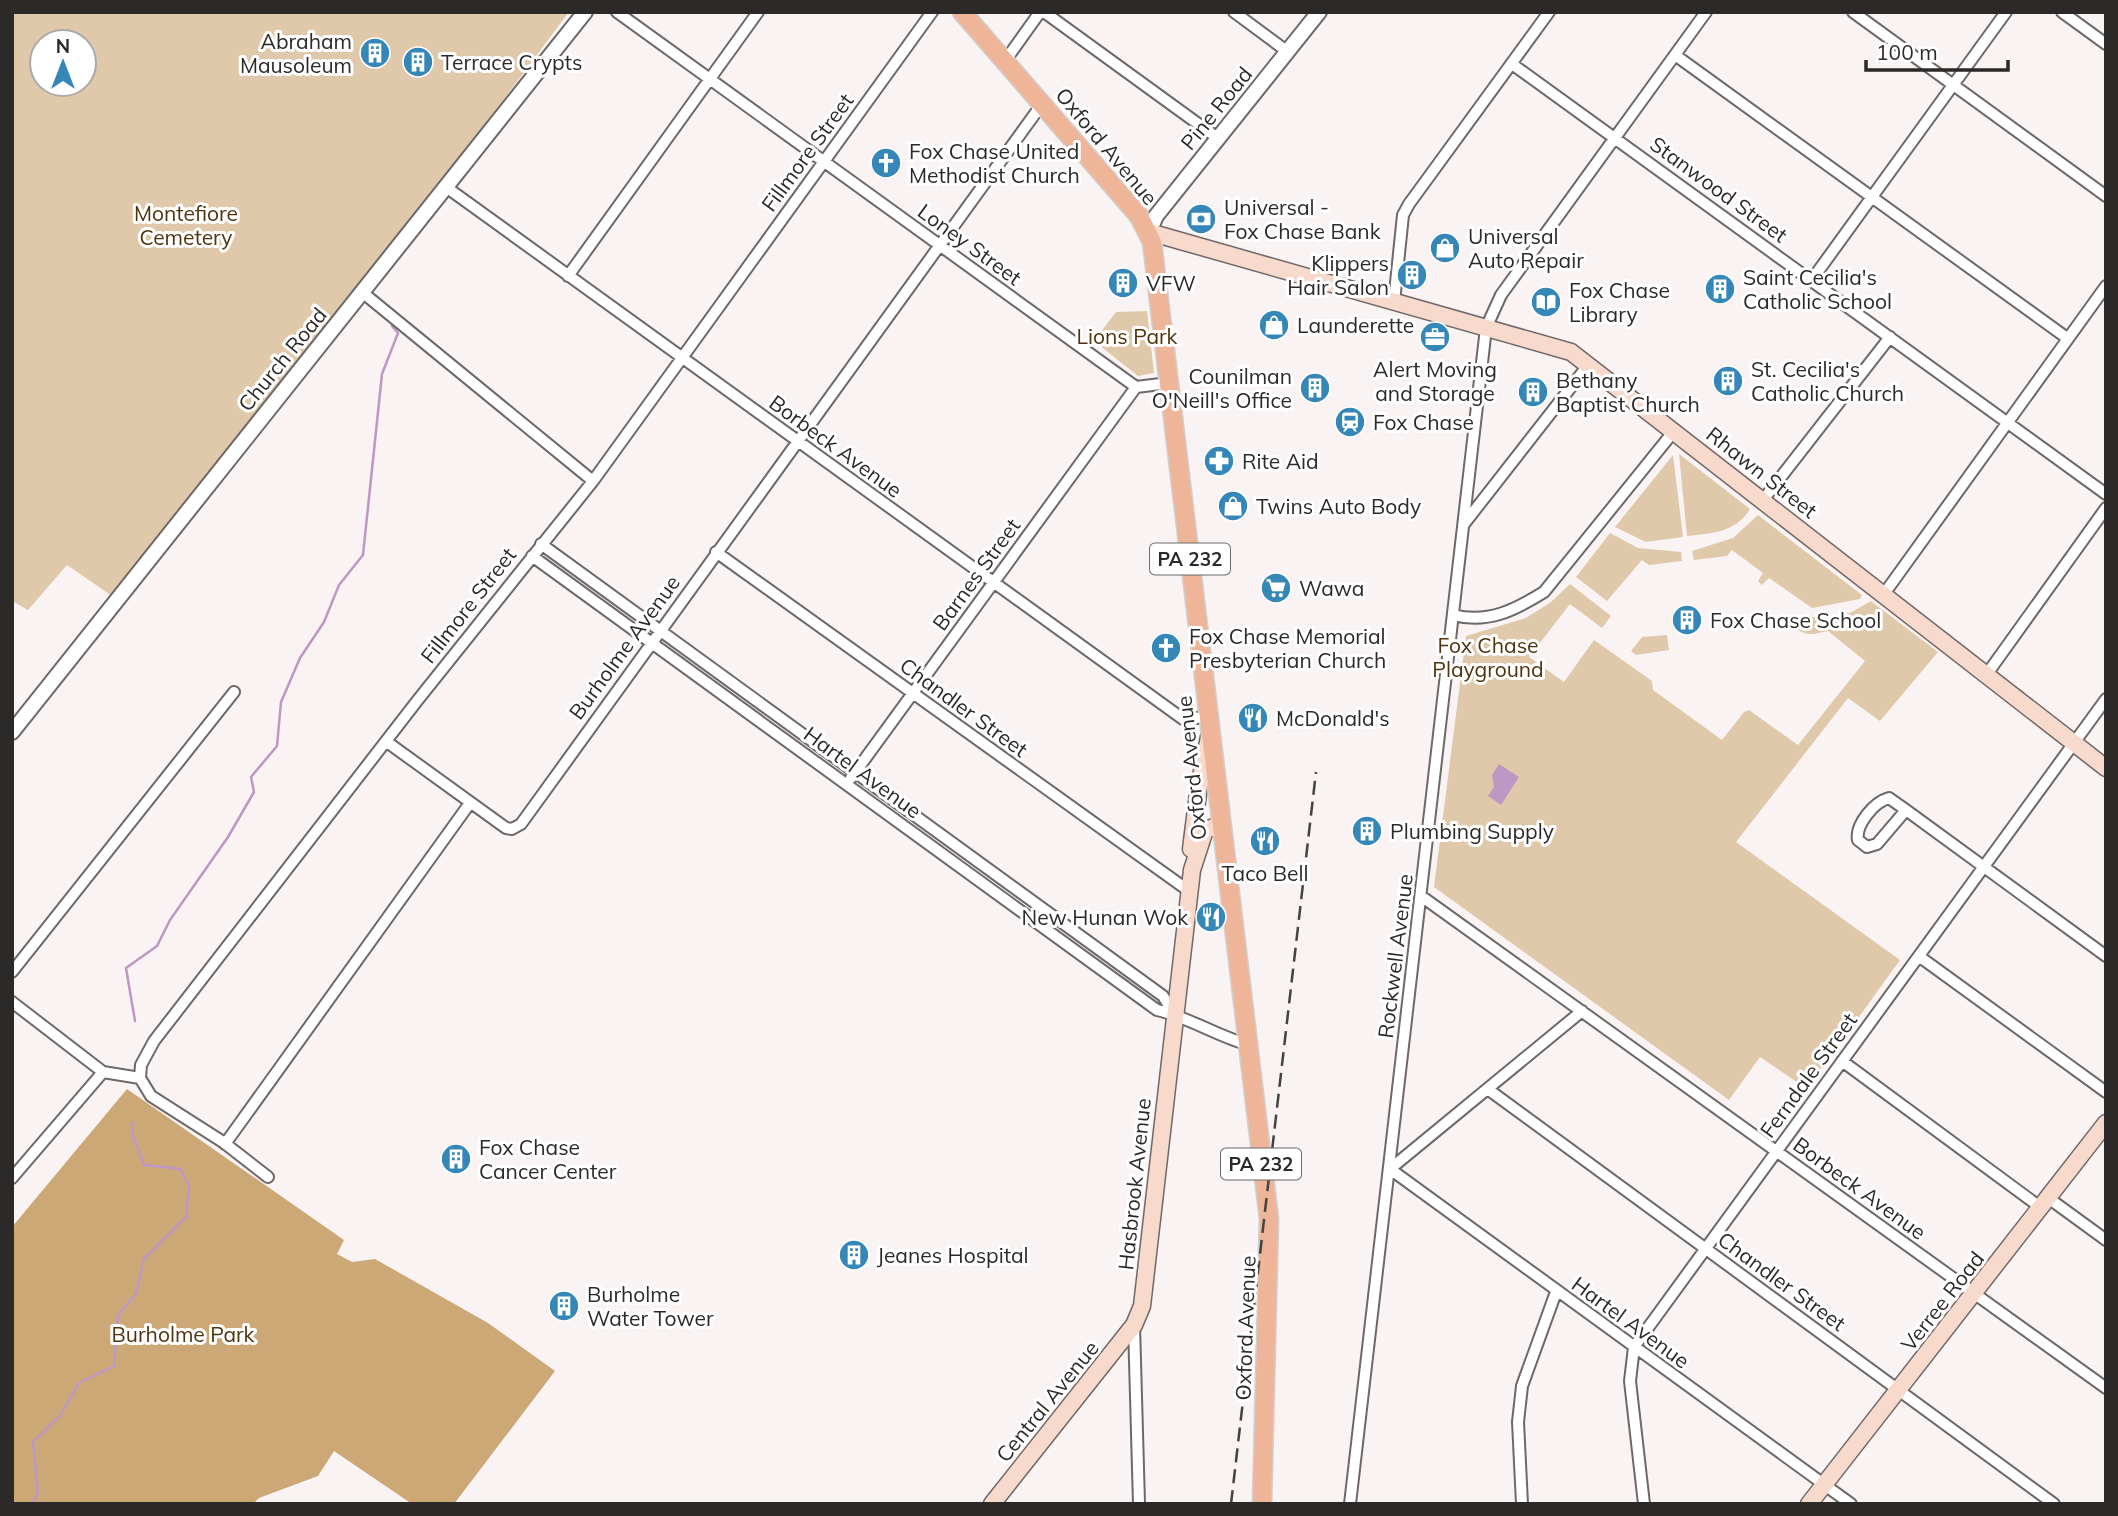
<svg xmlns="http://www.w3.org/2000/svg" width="2118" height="1516" font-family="Mulish,sans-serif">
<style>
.green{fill:#e0c9aa;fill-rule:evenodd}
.forest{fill:#cda877}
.water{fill:#bf97c4}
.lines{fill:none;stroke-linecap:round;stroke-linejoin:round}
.stream{stroke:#bf97c4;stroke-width:2.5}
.minor-casing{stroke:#6e6868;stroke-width:14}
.tertiary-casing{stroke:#6e6868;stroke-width:18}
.secondary-casing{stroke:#6e6868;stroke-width:19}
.primary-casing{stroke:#d1d0d0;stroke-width:21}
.minor{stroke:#fff;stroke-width:10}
.tertiary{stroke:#fff;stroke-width:14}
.secondary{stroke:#f7dacc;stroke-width:16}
.primary{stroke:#efb598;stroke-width:18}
.rail{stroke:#454242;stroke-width:2.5;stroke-dasharray:14 7;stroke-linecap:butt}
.labels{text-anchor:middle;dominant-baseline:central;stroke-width:6;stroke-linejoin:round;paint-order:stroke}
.shield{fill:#fff;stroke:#6b6969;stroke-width:2}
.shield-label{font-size:19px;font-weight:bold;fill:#2c2929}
.poi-label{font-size:21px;fill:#2c2929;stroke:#fff;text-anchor:start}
.street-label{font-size:21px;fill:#2c2929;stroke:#fff}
.park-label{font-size:21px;fill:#4e340c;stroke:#fff}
</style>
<rect width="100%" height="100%" fill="#faf3f3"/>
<path class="green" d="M12,12H569L465,151L112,596L67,565L28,610L12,601ZM42,42H84V84H42Z
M1147,311L1154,373L1138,376L1094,341L1116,312Z
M1679,454L1750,509C1735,533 1712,533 1687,536Z
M1673,455L1683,537L1646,542L1615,527Z
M1758,515L1862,595L1860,599L1812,608L1769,578L1762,585L1758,581L1763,573L1732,550L1727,556L1694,560L1692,551L1733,538Z
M1610,533L1638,548L1681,552L1682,561L1649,565L1642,560L1607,601L1576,577Z
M1570,584L1611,616L1602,628L1570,604L1529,657L1564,682L1594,640L1652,681L1653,690L1722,740L1744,712L1749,710L1798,745L1865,661L1828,631C1817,633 1808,637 1798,630L1799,621L1805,618L1850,613L1871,601L1938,652L1880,721L1848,698L1736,842L1900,960L1807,1089L1760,1057L1729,1100L1434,887L1466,636L1526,618L1551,602Z
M1667,635L1669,650L1636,655L1631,651L1642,637Z"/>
<path class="forest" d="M127,1089L344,1240L337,1254L352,1262L375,1259L488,1323L555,1371L454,1504H412L334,1451L318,1476L259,1498L253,1504H12V1227Z"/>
<path class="water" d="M1499,764L1519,777L1501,805L1488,796L1494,787L1492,775Z"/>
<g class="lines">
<path class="stream" d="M135,1021L126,968L157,946L170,920L228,837L254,792L251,777L277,746L281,702L300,658L324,622L339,585L363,555L382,374L398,333L392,326
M32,1504L38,1493L33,1442L60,1416L79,1383L114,1366L118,1315L136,1294L144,1259L186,1217L189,1185L180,1169L144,1165L133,1136L132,1123"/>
<g class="minor-casing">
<path id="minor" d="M617,12L1136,387L1169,383
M1044,12L1219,139
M1234,12L1288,52
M1853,12L2106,196
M2062,12L2106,44
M1675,55L2067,338
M1005,61L1040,12
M1512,64L2106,494
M446,187L1183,719L1208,717
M568,276L758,12
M1811,281L2006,12
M362,292L593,481
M1394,302L1403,215L1409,204L1549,12
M1763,500L1890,337
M1464,524L1589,364
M541,544L1163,996L1174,1014
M716,552L1189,891
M532,556L1157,1010C1188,1017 1215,1035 1246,1044
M1884,594L2106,286
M1453,615C1488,624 1515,610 1544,592L1674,431
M1987,674L2106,508
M387,742L506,828L512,829L521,824L1042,104
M851,778L1136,387
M1906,810L1877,844L1867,847L1858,840C1855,825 1874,802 1889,798L1906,810L2106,956
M1421,896L2106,1388
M1920,957L2106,1092
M12,972L234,692
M12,1002L103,1072
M1582,1011L1390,1169L1851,1504
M1842,1061L2040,1207
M140,1078L151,1096L223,1142L268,1177
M1489,1090L2054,1504
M225,1144L470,803
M12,1178L103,1072L140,1078L141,1065L154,1041L417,701L593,481L932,12
M2047,1197L2106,1240
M1134,1325L1139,1504
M1350,1504L1486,328L1501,295L1706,12
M1522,1504L1518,1422L1522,1386L1556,1292
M1644,1504L1630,1381L1634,1347L2106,699"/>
</g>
<g class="tertiary-casing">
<path id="tertiary" d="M1149,232L1156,216L1319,12
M12,732L585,12"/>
</g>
<g class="secondary-casing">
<path id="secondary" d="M1149,232L1571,352L2106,768
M1191,849L1199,786L1209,737
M992,1504L1134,1325L1142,1306L1192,870L1205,830L1220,825
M1809,1504L2106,1123"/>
</g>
<g class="primary-casing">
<path id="primary" d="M962,12L1139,216L1152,242L1269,1219L1262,1504"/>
</g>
<use href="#minor" class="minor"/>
<use href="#tertiary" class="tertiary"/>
<use href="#secondary" class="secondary"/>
<use href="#primary" class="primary"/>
<path class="rail" d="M1231,1504L1316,772"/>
</g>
<defs>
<g id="building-disc" transform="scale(1.575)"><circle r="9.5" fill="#3587b8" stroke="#fff"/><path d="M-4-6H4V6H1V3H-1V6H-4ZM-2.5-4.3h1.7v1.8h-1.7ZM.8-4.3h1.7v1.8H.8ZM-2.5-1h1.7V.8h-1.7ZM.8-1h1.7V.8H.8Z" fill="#fff"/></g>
<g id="church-disc" transform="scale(1.575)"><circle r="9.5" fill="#3587b8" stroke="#fff"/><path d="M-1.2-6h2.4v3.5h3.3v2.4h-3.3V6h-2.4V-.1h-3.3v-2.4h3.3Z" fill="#fff"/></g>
<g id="bank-disc" transform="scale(1.575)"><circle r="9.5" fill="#3587b8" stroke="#fff"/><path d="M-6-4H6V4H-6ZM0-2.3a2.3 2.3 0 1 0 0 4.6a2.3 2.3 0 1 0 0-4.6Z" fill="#fff"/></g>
<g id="shop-disc" transform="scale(1.575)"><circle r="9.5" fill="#3587b8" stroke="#fff"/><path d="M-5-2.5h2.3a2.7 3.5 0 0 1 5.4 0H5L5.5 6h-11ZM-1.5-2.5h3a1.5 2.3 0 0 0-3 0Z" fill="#fff"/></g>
<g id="library-disc" transform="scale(1.575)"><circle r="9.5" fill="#3587b8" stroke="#fff"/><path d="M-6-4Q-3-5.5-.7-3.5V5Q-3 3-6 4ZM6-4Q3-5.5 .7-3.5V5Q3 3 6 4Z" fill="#fff"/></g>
<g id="office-disc" transform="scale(1.575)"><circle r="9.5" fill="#3587b8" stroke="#fff"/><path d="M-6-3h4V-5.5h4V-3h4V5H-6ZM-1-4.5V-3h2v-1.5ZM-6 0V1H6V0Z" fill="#fff"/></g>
<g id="station-disc" transform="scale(1.575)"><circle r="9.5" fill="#3587b8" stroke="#fff"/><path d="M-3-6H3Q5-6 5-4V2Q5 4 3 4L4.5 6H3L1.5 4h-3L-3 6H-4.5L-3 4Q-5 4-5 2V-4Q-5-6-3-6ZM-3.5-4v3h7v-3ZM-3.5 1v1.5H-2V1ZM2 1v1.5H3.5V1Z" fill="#fff"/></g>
<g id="pharmacy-disc" transform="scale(1.575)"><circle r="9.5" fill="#3587b8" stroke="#fff"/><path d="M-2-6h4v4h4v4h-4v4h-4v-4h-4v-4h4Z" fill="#fff"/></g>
<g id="supermarket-disc" transform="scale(1.575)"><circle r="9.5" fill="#3587b8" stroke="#fff"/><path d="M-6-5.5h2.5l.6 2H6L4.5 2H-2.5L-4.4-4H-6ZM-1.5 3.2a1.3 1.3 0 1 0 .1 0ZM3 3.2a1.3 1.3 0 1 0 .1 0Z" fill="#fff"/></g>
<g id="restaurant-disc" transform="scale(1.575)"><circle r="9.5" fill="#3587b8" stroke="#fff"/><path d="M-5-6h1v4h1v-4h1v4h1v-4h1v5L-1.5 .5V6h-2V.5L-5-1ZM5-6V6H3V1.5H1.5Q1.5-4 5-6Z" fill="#fff"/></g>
</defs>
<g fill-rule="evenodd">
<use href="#building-disc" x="375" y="53"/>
<use href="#building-disc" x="418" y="62"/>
<use href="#church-disc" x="886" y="163"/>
<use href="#bank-disc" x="1201" y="219"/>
<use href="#shop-disc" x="1445" y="248"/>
<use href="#building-disc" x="1412" y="275"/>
<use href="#building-disc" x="1123" y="283"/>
<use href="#building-disc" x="1720" y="289"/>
<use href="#library-disc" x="1546" y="302"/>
<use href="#shop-disc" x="1274" y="325"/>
<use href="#office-disc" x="1435" y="337"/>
<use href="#building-disc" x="1728" y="381"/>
<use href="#building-disc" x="1315" y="388"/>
<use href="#building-disc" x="1533" y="392"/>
<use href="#station-disc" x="1350" y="422"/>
<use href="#pharmacy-disc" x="1219" y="461"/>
<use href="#shop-disc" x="1233" y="506"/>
<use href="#supermarket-disc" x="1276" y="588"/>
<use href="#building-disc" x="1687" y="620"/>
<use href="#church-disc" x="1166" y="648"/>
<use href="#restaurant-disc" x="1253" y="718"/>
<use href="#building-disc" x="1367" y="831"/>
<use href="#restaurant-disc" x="1265" y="841"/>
<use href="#restaurant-disc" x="1211" y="917"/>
<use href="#building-disc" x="456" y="1159"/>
<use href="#building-disc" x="854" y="1255"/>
<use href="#building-disc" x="564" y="1306"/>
</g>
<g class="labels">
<g class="shield">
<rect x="1150" y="543.5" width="80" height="31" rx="5"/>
<rect x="1221" y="1148.5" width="80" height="31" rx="5"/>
</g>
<g class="shield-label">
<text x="1190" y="559">PA 232</text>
<text x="1261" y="1164">PA 232</text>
</g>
<g class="poi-label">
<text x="352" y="41" text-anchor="end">Abraham<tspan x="352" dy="24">Mausoleum</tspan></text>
<text x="441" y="62">Terrace Crypts</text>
<text x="909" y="151">Fox Chase United<tspan x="909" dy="24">Methodist Church</tspan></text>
<text x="1224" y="207">Universal -<tspan x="1224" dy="24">Fox Chase Bank</tspan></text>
<text x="1468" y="236">Universal<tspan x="1468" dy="24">Auto Repair</tspan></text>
<text x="1389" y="263" text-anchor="end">Klippers<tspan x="1389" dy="24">Hair Salon</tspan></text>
<text x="1743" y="277">Saint Cecilia's<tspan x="1743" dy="24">Catholic School</tspan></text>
<text x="1146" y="283">VFW</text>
<text x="1569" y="290">Fox Chase<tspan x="1569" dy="24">Library</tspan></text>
<text x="1297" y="325">Launderette</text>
<text x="1435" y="369" text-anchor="middle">Alert Moving<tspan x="1435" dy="24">and Storage</tspan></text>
<text x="1751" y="369">St. Cecilia's<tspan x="1751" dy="24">Catholic Church</tspan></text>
<text x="1292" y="376" text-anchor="end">Counilman<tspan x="1292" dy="24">O'Neill's Office</tspan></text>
<text x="1556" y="380">Bethany<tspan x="1556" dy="24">Baptist Church</tspan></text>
<text x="1373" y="422">Fox Chase</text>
<text x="1242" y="461">Rite Aid</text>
<text x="1256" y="506">Twins Auto Body</text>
<text x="1299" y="588">Wawa</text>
<text x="1710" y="620">Fox Chase School</text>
<text x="1189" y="636">Fox Chase Memorial<tspan x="1189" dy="24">Presbyterian Church</tspan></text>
<text x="1276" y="718">McDonald's</text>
<text x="1390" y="831">Plumbing Supply</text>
<text x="1265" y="873" text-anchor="middle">Taco Bell</text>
<text x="1188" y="917" text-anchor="end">New Hunan Wok</text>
<text x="479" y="1147">Fox Chase<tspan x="479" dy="24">Cancer Center</tspan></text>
<text x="877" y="1255">Jeanes Hospital</text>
<text x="587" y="1294">Burholme<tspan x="587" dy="24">Water Tower</tspan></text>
</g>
<g class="street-label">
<text transform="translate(1216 108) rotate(-51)">Pine Road</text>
<text transform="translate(1107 146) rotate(50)">Oxford Avenue</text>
<text transform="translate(807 152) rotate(-54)">Fillmore Street</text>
<text transform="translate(1719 189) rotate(36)">Stanwood Street</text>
<text transform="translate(970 244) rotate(36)">Loney Street</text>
<text transform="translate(282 359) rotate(-51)">Church Road</text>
<text transform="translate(836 446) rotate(36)">Borbeck Avenue</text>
<text transform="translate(1762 472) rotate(38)">Rhawn Street</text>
<text transform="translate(976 574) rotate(-54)">Barnes Street</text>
<text transform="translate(468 605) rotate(-52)">Fillmore Street</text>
<text transform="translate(624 647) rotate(-54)">Burholme Avenue</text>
<text transform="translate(964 707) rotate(36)">Chandler Street</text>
<text transform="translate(1191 768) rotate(-96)">Oxford Avenue</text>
<text transform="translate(863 772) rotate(36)">Hartel Avenue</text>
<text transform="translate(1395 956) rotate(-83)">Rockwell Avenue</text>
<text transform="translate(1808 1075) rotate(-54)">Ferndale Street</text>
<text transform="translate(1134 1184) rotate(-84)">Hasbrook Avenue</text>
<text transform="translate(1860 1188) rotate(36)">Borbeck Avenue</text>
<text transform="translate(1782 1281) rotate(36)">Chandler Street</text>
<text transform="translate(1942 1301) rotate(-52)">Verree Road</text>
<text transform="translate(1631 1322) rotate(36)">Hartel Avenue</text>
<text transform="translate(1245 1328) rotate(-88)">Oxford Avenue</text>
<text transform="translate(1047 1401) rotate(-51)">Central Avenue</text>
</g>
<g class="park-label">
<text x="186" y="213">Montefiore<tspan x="186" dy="24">Cemetery</tspan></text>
<text x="1127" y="336">Lions Park</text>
<text x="1488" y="645">Fox Chase<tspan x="1488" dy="24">Playground</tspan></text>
<text x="183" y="1334">Burholme Park</text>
</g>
</g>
<rect width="2118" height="1516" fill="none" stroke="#2c2929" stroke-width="28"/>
<g transform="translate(63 63)"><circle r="33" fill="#ffffff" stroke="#aba9a9" stroke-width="2"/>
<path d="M0-5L12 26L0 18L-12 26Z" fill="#3587b8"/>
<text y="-10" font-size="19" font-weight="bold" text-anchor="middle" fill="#2c2929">N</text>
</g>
<path d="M1866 60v10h142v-10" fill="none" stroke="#2c2929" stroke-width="3.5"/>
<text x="1876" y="60" font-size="21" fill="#2c2929" stroke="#ffffff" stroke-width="5" paint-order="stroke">100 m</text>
</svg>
